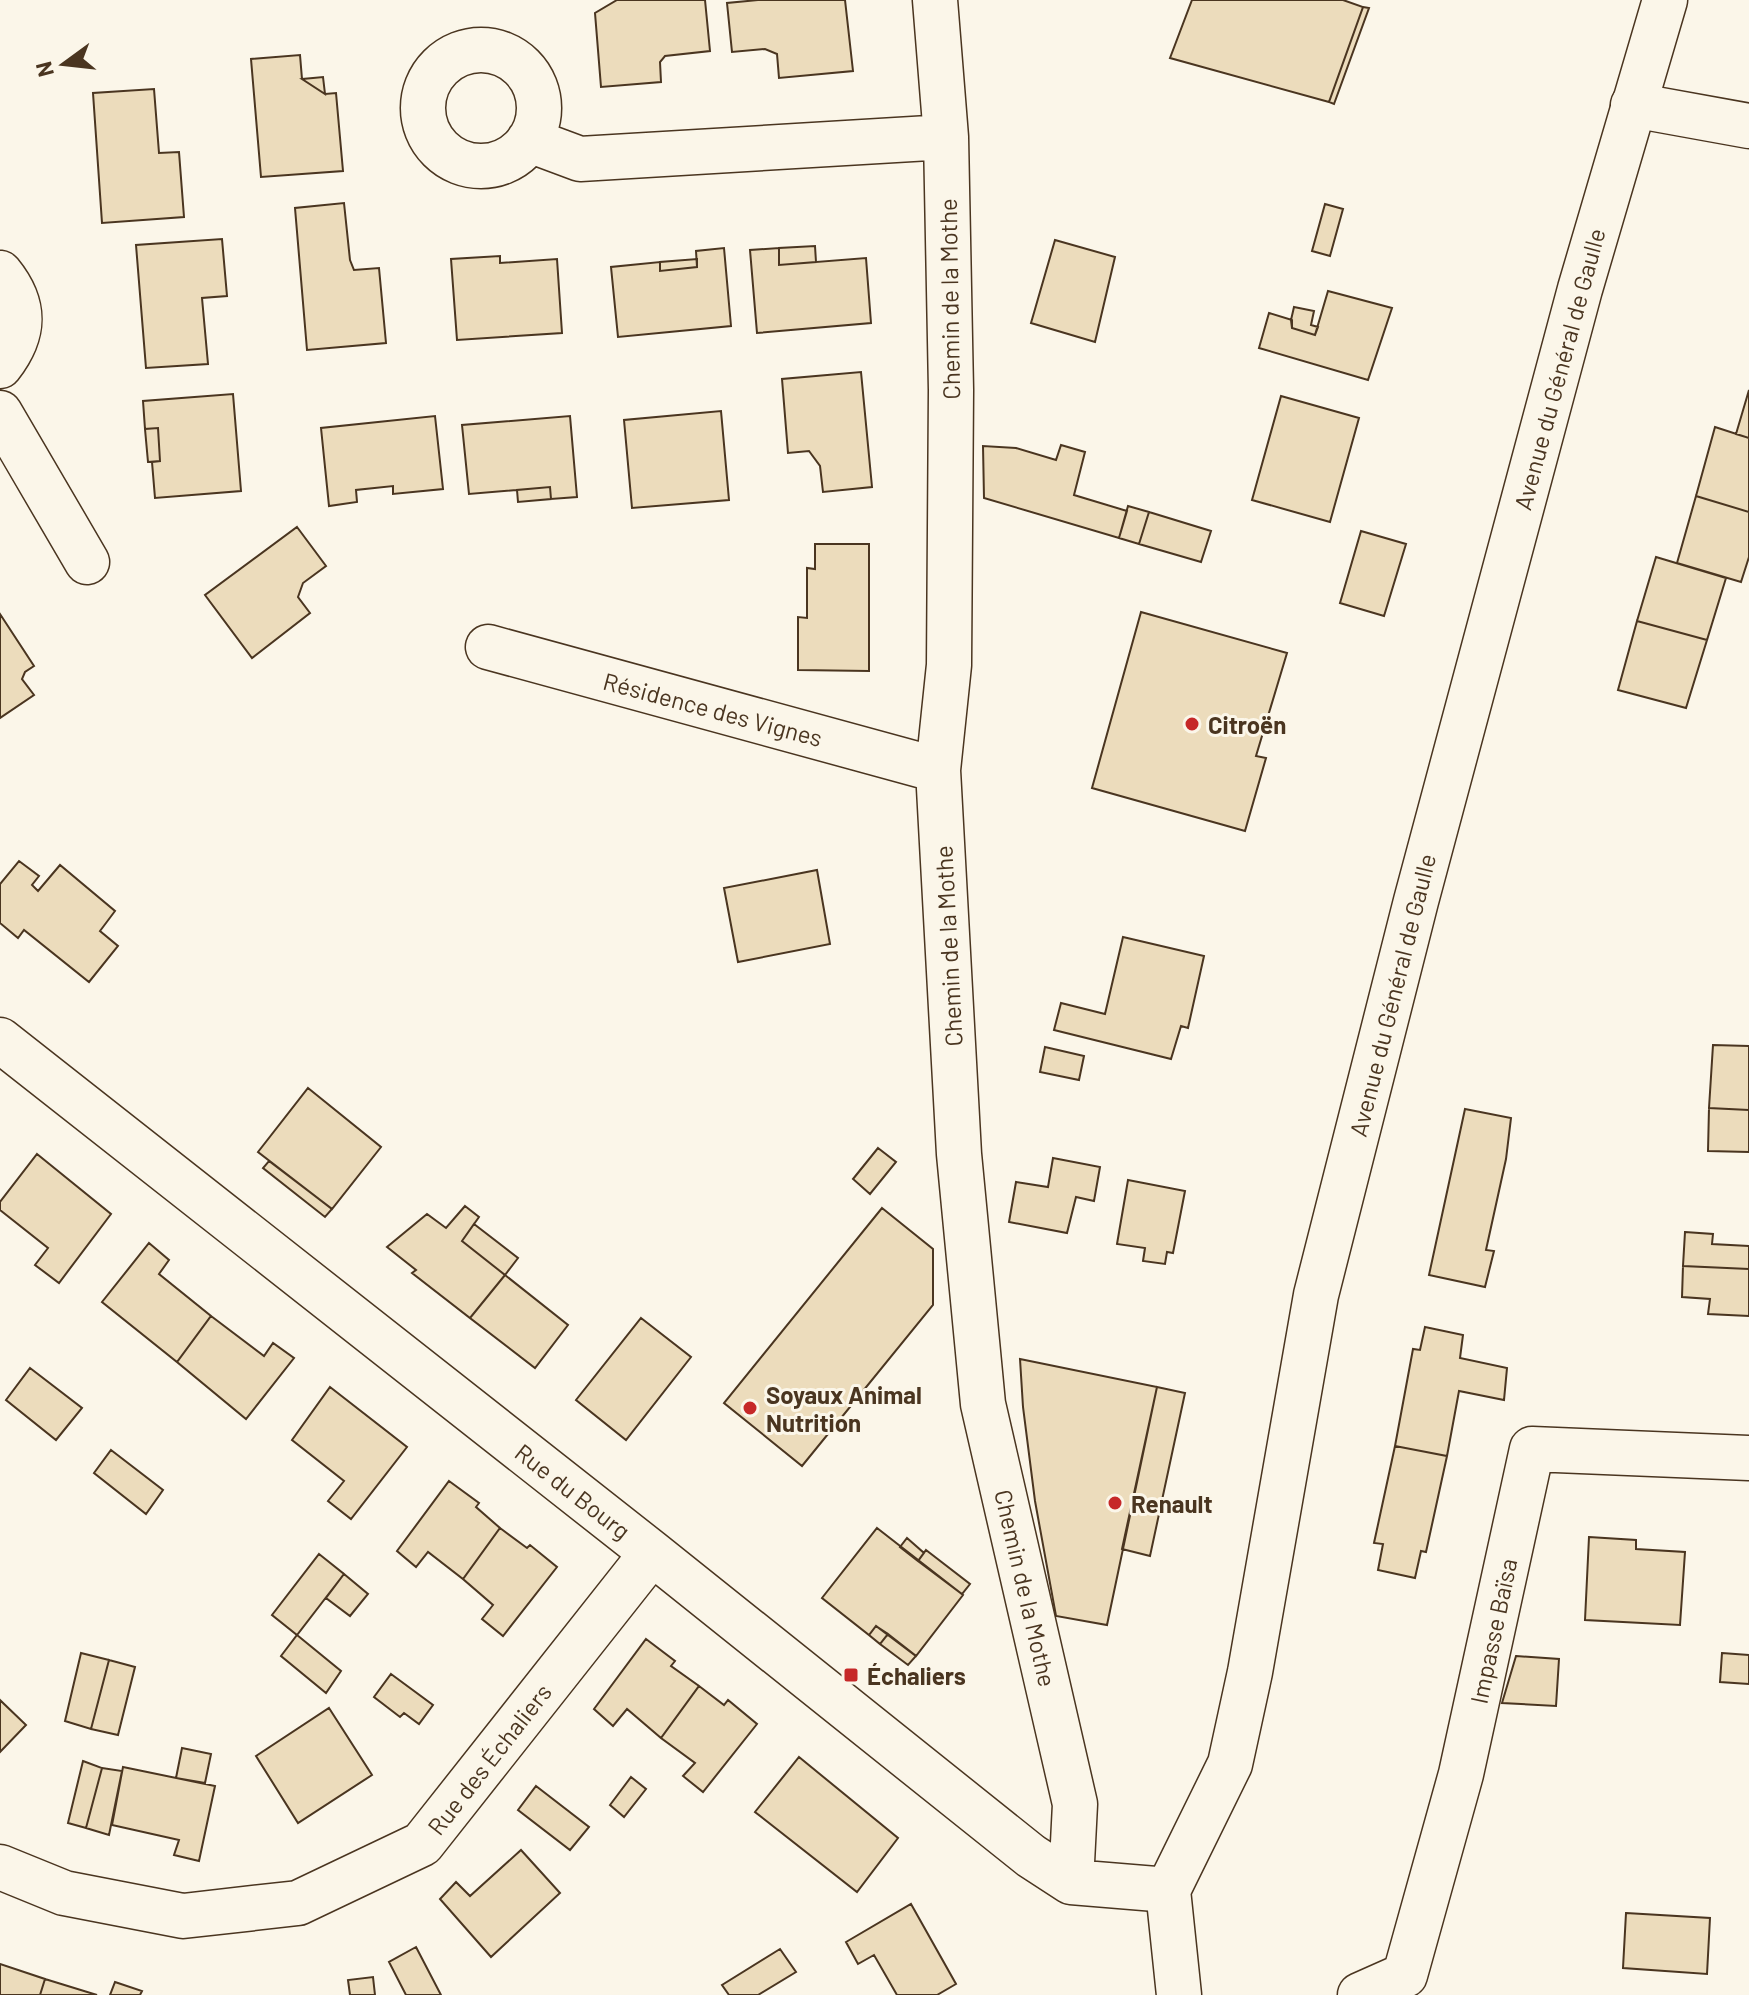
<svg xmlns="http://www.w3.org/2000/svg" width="1749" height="1995" font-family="Barlow,sans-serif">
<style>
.building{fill:#ecdcbc;stroke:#4a3520;stroke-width:2}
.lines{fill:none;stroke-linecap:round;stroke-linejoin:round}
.minor-casing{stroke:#4a3520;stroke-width:47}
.major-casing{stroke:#4a3520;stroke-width:47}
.minor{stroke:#fbf6e9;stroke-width:44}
.major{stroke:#fbf6e9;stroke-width:44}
.poi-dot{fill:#c62828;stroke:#fbf6e9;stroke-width:3}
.labels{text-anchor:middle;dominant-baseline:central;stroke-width:6;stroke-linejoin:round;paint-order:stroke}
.street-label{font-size:24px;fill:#4a3520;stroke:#fbf6e9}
.poi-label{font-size:24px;font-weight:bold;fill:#4a3520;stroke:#fbf6e9;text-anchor:start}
</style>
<rect width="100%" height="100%" fill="#fbf6e9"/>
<path class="building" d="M617,0H705L710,51L665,56L660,62L661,82L601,87L595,13Z
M758,0H845L853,71L779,78L777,54L765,49L732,52L727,3Z
M1192,0H1343L1363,7L1329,102L1170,58Z
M1363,7L1369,8L1334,104L1329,102Z
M300,55L302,79L325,94L336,93L343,171L261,177L251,59Z
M323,77L325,94L302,79L313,78Z
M154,89L159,153L179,152L184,217L102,223L93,93Z
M344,203L350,260L354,270L379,268L386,343L307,350L295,208Z
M1325,204L1343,209L1330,256L1312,251Z
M222,239L227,296L202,298L208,364L146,368L136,245Z
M1055,240L1115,257L1095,342L1031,323Z
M815,246L816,262L779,265V248Z
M724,248L731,326L618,337L611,267L660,262V271L697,267L696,251Z
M779,248V265L866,258L871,323L757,333L750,250Z
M500,256V263L557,259L562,333L457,340L451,259Z
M697,259V267L660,271V262Z
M1328,291L1392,308L1368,380L1259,348L1269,313L1292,320V328L1315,335Z
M1294,307L1314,311L1311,325L1318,327L1315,335L1292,328L1291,320Z
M861,372L872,487L823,492L820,466L809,451L788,453L782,379Z
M1749,390V438L1736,434Z
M233,394L241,491L155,498L152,462L160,461L158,428L145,429L143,401Z
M1281,396L1359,418L1330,522L1252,500Z
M721,411L729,500L632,508L624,420Z
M435,416L443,489L393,494V486L356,490L357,502L329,506L321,428Z
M570,416L577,497L551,499L550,487L469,494L462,425Z
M1715,427L1749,438V512L1696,496Z
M158,428L160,461L148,462L145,429Z
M1061,445L1085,452L1074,495L1127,511L1119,538L984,498L983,446L1016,448L1056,460Z
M550,487L551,499L518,502L517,490Z
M1696,496L1749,512V557L1741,582L1677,563Z
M1128,506L1149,512L1139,544L1119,538Z
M1149,512L1211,531L1201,562L1139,544Z
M297,527L326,566L303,583L298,597L310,613L252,658L205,595Z
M1361,531L1406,544L1384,616L1340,603Z
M815,544H869V671L798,670V617L807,618V568L815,569Z
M1656,557L1726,578L1707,640L1637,621Z
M1141,612L1287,653L1256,756L1266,758L1245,831L1092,788Z
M0,614L34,666L25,672L22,679L34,695L0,718Z
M1637,621L1707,640L1686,708L1618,690Z
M19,861L39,876L32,885L38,891L60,865L115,911L100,931L118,946L89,982L24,930L18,938L0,923V884Z
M817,870L830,944L738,962L724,888Z
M1123,937L1204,956L1188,1028L1181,1026L1171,1059L1054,1030L1061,1003L1105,1014Z
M1713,1045L1749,1046V1110L1709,1108Z
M1045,1047L1084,1056L1079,1080L1040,1072Z
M308,1088L381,1147L332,1209L258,1152Z
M1709,1108L1749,1110V1152L1708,1151Z
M1465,1109L1511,1118L1506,1159L1486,1250L1494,1251L1485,1287L1429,1275Z
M878,1148L896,1162L870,1194L853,1179Z
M37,1154L111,1214L59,1283L35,1265L48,1248L0,1210V1202Z
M1053,1158L1100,1167L1094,1201L1076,1197L1067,1233L1009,1222L1016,1182L1048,1187Z
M269,1161L332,1209L325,1217L263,1168Z
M1128,1180L1185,1191L1173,1253L1167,1252L1165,1264L1143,1261L1145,1248L1117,1244Z
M465,1206L479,1217L462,1241L505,1275L470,1318L412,1273L416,1270L387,1247L427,1214L446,1228Z
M882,1208L933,1249V1305L802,1466L724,1403Z
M474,1224L518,1258L505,1275L462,1241Z
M1685,1232L1713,1234L1712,1244L1749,1246V1269L1683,1266Z
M149,1243L169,1260L159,1274L211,1316L177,1362L102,1302Z
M1683,1266L1749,1269V1316L1708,1314L1710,1299L1682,1297Z
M505,1275L568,1325L535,1368L470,1318Z
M211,1316L264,1356L273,1343L294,1358L246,1419L177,1362Z
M641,1318L691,1357L626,1440L576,1400Z
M1425,1327L1463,1335L1460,1358L1507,1368L1504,1400L1459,1391L1447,1456L1395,1446L1413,1349L1420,1350Z
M1020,1359L1157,1387L1107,1625L1056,1616L1035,1501L1023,1407Z
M30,1368L82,1408L56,1440L6,1400Z
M330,1387L407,1447L351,1519L328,1501L344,1481L292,1440Z
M1157,1387L1185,1393L1150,1556L1122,1549Z
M1395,1446L1447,1456L1426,1552L1421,1551L1415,1578L1378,1570L1383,1544L1374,1543Z
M111,1450L163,1490L146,1514L94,1473Z
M449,1481L479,1503L476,1507L500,1528L463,1579L428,1552L416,1567L397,1551Z
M500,1528L527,1548L530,1545L557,1567L503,1636L482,1619L493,1605L463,1579Z
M877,1528L963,1595L916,1656L876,1626L869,1635L822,1598Z
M1589,1537L1636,1540V1549L1685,1552L1680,1625L1585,1620Z
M907,1538L924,1553L918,1561L900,1547Z
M926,1550L970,1584L962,1594L918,1561Z
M319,1554L344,1574L297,1635L272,1615Z
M344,1574L368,1594L350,1616L326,1598Z
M876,1626L888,1634L880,1644L869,1635Z
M888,1634L916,1656L908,1665L880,1644Z
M297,1635L341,1671L326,1693L281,1656Z
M646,1639L675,1661L671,1666L699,1686L661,1738L627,1709L613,1726L594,1709Z
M81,1653L109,1660L91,1729L65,1721Z
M1722,1653L1749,1655V1684L1720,1682Z
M1516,1656L1559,1659L1556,1706L1502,1703Z
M109,1660L135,1667L118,1735L91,1729Z
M391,1674L433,1705L419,1724L404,1713L400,1717L374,1697Z
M699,1686L724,1705L728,1700L757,1724L703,1792L683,1776L695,1763L661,1738Z
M0,1700L26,1725L0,1752Z
M329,1708L372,1775L298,1823L256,1756Z
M182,1748L211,1754L205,1783L176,1778Z
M799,1757L898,1838L857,1892L755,1812Z
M83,1761L102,1768L86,1828L68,1823Z
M123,1767L215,1786L199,1861L174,1855L179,1840L112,1825Z
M102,1768L122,1771L109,1835L86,1828Z
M631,1777L646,1789L624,1817L610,1805Z
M536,1786L589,1827L570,1850L518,1810Z
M521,1850L560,1893L491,1957L440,1899L456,1882L470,1896Z
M911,1904L956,1984L937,1995H897L874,1955L858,1964L846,1942Z
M1626,1913L1710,1918L1707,1974L1623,1968Z
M416,1947L441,1995H406L389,1962Z
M780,1949L796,1972L758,1995H729L722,1985Z
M0,1964L45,1979L40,1995H0Z
M373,1977L375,1995H350L348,1980Z
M45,1979L97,1995H40Z
M115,1982L142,1991L140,1995H110Z"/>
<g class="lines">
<g class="minor-casing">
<path id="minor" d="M935,0L946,137L951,390L949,665L938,770L959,1154L983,1404L1075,1804L1071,1882
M423 108a58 58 0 1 1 116 0a58 58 0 1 1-116 0Z
M1633,105L1749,126
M529,140L580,159L946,137
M0,273C27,306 25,334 0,366
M0,413L87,562
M488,647L938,770
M0,1040L652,1553L1031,1856L1071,1882L1168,1890
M0,1867L64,1893L183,1916L298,1903L422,1844L652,1553
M1360,1995L1405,1975L1461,1774L1532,1449L1749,1458"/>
</g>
<g class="major-casing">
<path id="major" d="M1179,1995L1168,1890L1230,1764L1250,1672L1316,1295L1416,901L1580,289L1665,0"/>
</g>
<use href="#minor" class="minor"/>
<use href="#major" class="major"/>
</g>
<g class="poi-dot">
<circle cx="1192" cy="724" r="8"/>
<circle cx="750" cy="1408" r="8"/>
<circle cx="1115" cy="1503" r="8"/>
<rect x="843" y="1667" width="16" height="16" rx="4"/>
</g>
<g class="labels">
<g class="street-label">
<text transform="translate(949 299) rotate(-91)">Chemin de la Mothe</text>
<text transform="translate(1559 369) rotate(-75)">Avenue du Général de Gaulle</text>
<text transform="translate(713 709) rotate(15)">Résidence des Vignes</text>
<text transform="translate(948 946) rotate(-93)">Chemin de la Mothe</text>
<text transform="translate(1392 995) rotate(-76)">Avenue du Général de Gaulle</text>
<text transform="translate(573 1491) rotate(38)">Rue du Bourg</text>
<text transform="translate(1026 1588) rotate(77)">Chemin de la Mothe</text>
<text transform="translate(1493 1631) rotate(-78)">Impasse Baïsa</text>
<text transform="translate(489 1759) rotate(-52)">Rue des Échaliers</text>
</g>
<g class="poi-label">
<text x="1208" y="724">Citroën</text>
<text x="766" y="1394">Soyaux Animal<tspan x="766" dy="28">Nutrition</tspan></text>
<text x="1131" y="1503">Renault</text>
<text x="867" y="1675">Échaliers</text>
</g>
</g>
<g transform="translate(64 64) rotate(255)" stroke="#fbf6e9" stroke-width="6" paint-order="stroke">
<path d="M0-6L14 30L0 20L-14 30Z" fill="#4a3520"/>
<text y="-12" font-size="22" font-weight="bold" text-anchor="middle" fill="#4a3520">N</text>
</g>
</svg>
